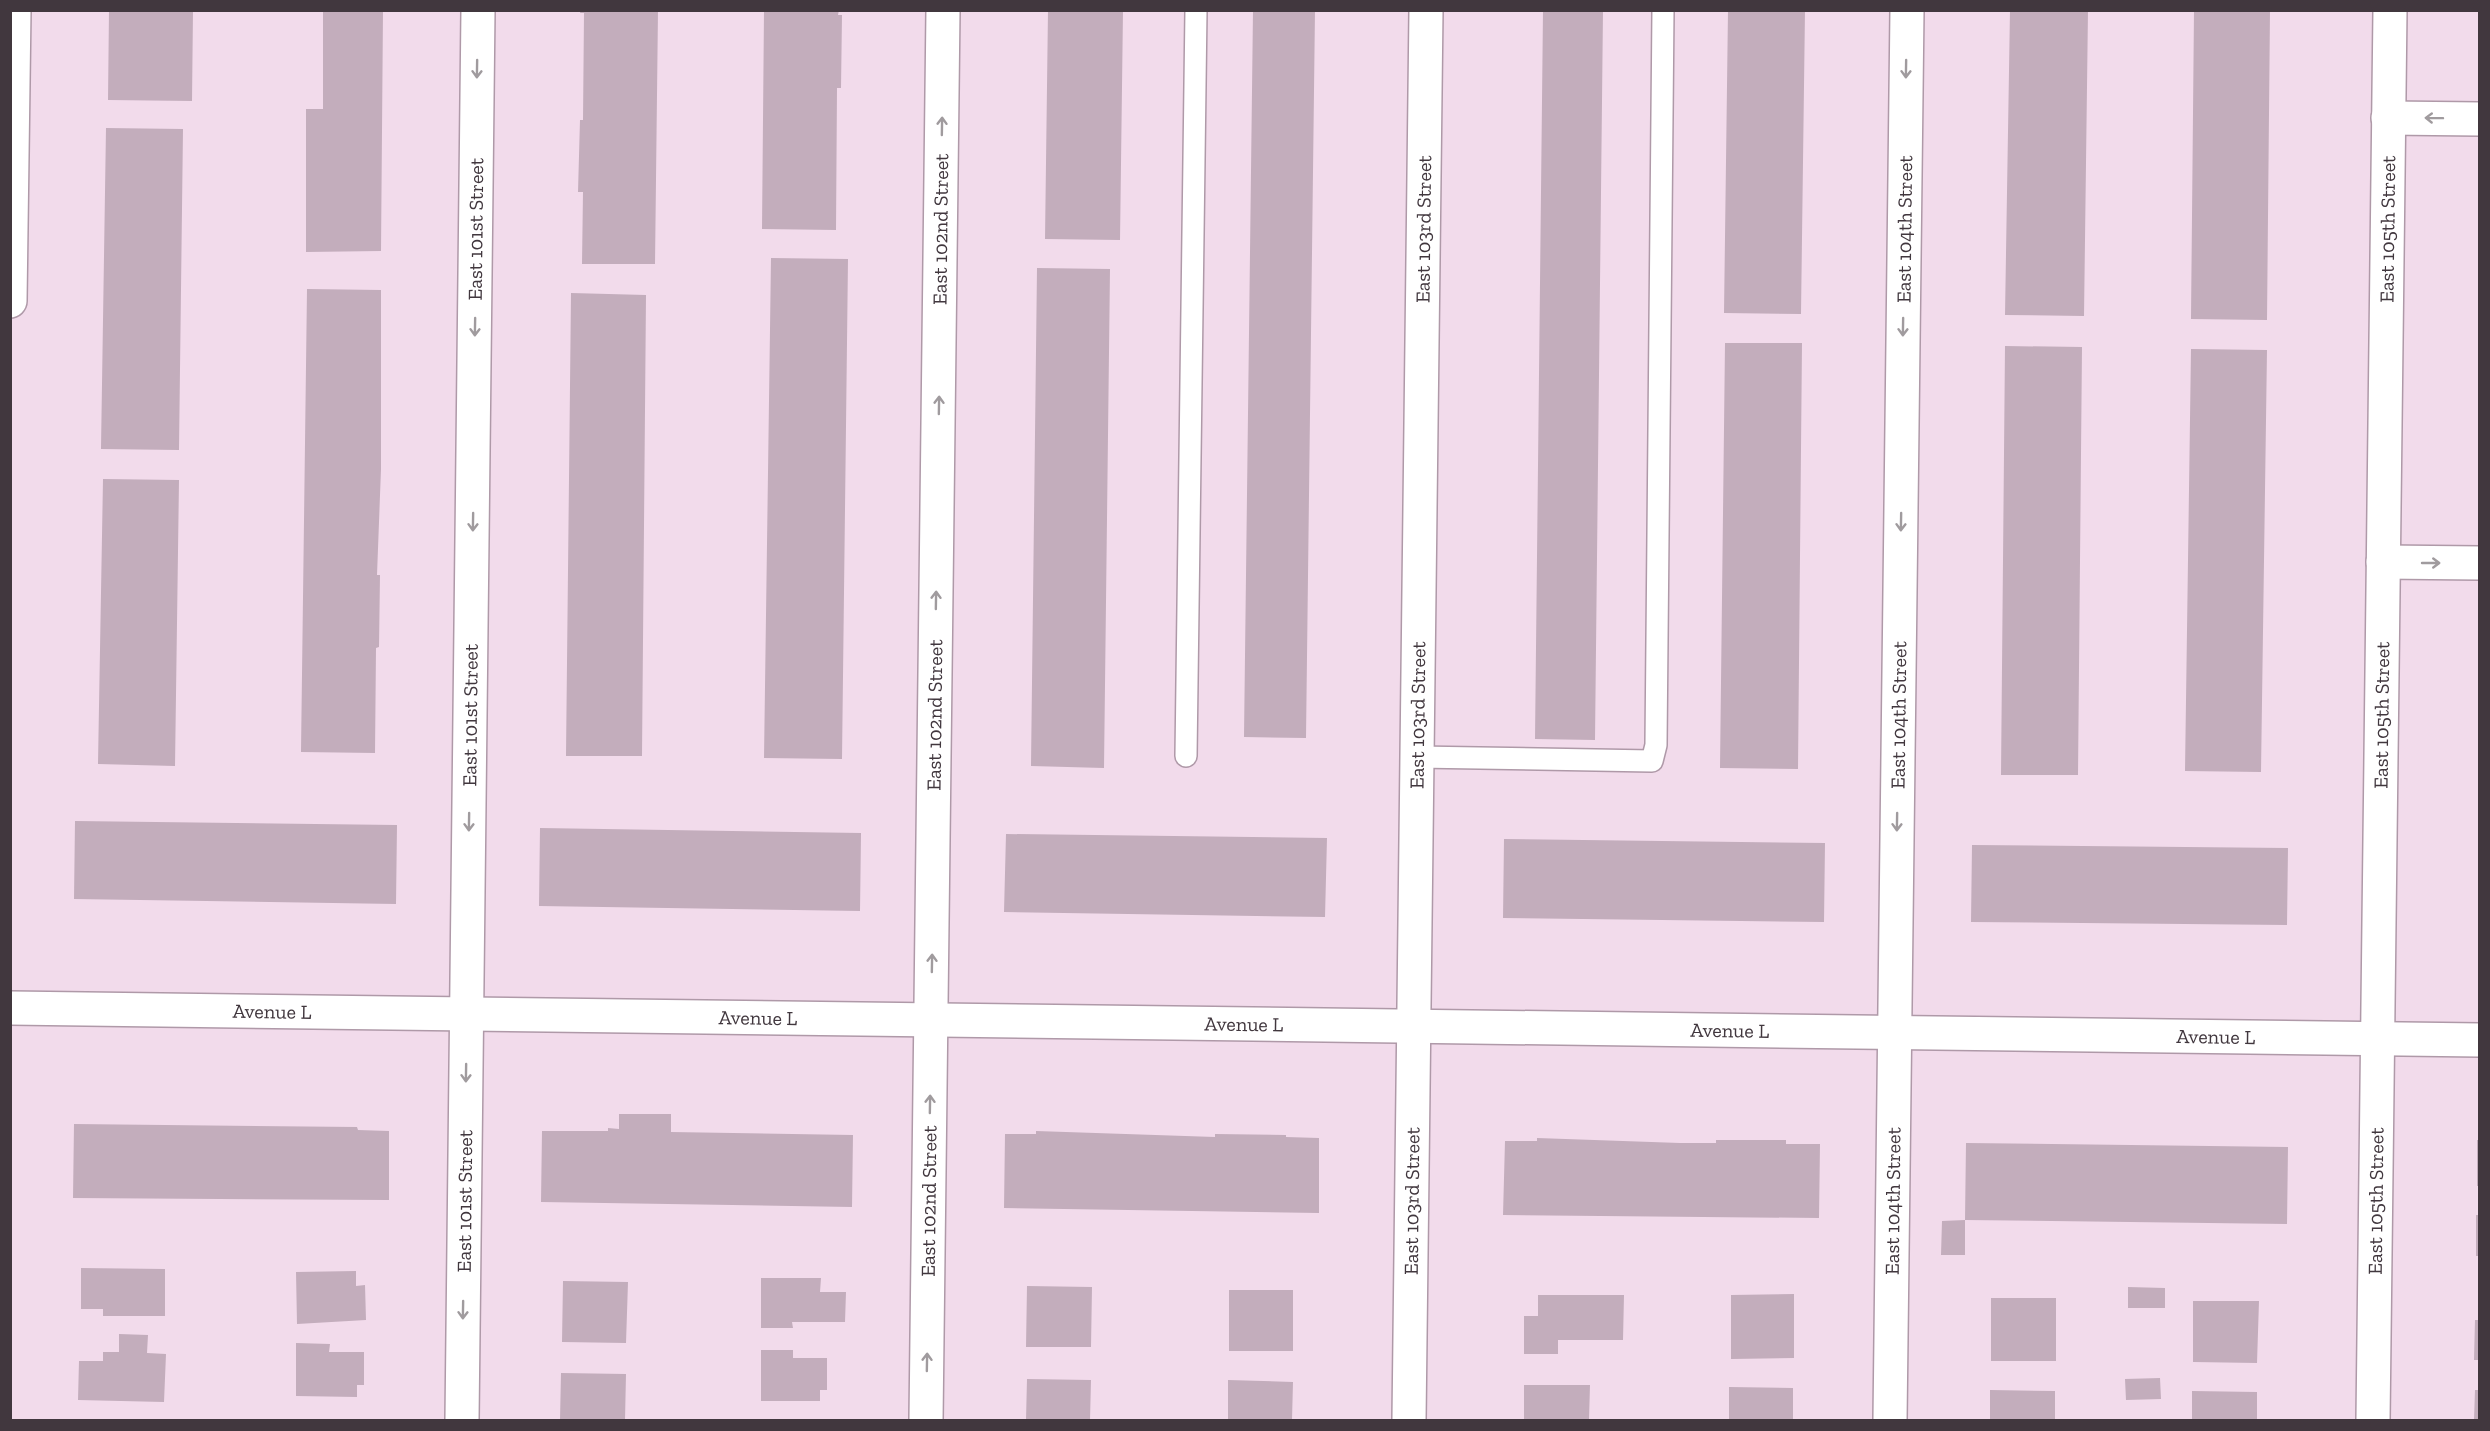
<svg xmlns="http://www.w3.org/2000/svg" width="2490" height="1431" font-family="'Zilla Slab',serif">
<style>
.building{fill:#c3adbc}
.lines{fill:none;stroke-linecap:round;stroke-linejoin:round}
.service-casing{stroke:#af99a8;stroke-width:24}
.minor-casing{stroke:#af99a8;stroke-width:36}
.service{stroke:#fff;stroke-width:21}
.minor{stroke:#fff;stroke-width:33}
.oneway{stroke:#a09b9e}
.labels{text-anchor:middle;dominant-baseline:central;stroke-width:4.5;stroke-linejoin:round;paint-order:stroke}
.street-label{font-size:20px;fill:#41373e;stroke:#fceaf6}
</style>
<rect width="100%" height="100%" fill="#f2dbeb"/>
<path class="building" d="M109,10H193L192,101L108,100Z
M323,10H383L381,251L306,252V109H323Z
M581,10H658L655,264H582L583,192H578L580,120H583L584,13H580Z
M764,10H839L838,15H842L841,88H837L836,230L762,229Z
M1048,10H1123L1120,240L1045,239Z
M1253,10H1315L1306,738L1244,737Z
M1543,10H1603L1595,740L1535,739Z
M1728,10H1805L1801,314L1724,313Z
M2010,10H2088L2084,316L2005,315Z
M2194,10H2270L2267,320L2191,319Z
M106,128L183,129L179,450L101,449Z
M771,258L848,259L842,759L764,758Z
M1037,268L1110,269L1104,768L1031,766Z
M307,289L381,290V469L377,575H380L379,647L376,648L375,753L301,752Z
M571,293L646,295L642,756H566Z
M1725,343H1802L1798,769L1720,768Z
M2005,346L2082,347L2078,775H2001Z
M2191,349L2267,350L2261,772L2185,771Z
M103,479L179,480L175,766L98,764Z
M75,821L397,825L396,904L74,899Z
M540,828L861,833L860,911L539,906Z
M1006,834L1327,838L1325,917L1004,912Z
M1504,839L1825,843L1824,922L1503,918Z
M1972,845L2288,848L2287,925L1971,922Z
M619,1114H671V1132L853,1135L852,1207L541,1202L542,1131H608V1128L619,1129Z
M74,1124L357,1127L358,1130L389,1131V1200L73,1198Z
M1036,1131L1215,1137V1134L1286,1135V1137L1319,1138V1213L1004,1208L1005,1134H1036Z
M1537,1138L1680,1143H1716V1140H1786V1144H1820L1819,1218L1503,1215L1505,1141H1537Z
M2477,1140H2480V1186H2477Z
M1966,1143L2288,1147L2287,1224L1965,1220Z
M2476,1215H2480V1256H2476Z
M1965,1220V1255H1941L1942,1221Z
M81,1268L165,1269V1316H103V1309H81Z
M356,1271V1286L365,1285L366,1320L297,1324L296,1272Z
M761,1278H821L820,1292H846L845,1322H792L793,1328H761Z
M563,1281L628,1282L626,1343L562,1342Z
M1027,1286L1092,1287L1091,1347H1026Z
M2128,1287L2165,1288V1308H2128Z
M1229,1290H1293V1351H1229Z
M1794,1294V1358L1731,1359V1295Z
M1538,1295H1624L1623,1340H1558V1354H1524V1316H1538Z
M1991,1298H2056V1361H1991Z
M2193,1301H2259L2257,1363L2193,1362Z
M2475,1320H2480V1360H2474Z
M119,1334L148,1335L147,1353L166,1354L164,1402L78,1400L79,1361H103V1352H119Z
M296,1343L330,1344L329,1352H364V1385H357V1397L296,1396Z
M761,1350H793V1358H827V1390H820V1401H761Z
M561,1373L626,1374L625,1420H560Z
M2160,1378L2161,1399L2126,1400L2125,1379Z
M1027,1379L1091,1380L1090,1420H1026Z
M1228,1380L1293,1382L1292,1420H1228Z
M1524,1385H1590L1589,1420H1524Z
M1729,1387L1793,1388V1420H1729Z
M1990,1390L2055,1391V1420H1990Z
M2475,1390H2480V1420H2474Z
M2192,1391L2257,1392V1420H2192Z"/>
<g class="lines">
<g class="service-casing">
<path id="service" d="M1186,756L1196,10
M1417,757L1652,761L1656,745L1663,10"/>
</g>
<g class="minor-casing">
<g id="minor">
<path d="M2388,118L2480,119"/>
<path d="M10,301L14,10"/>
<path d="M2383,562L2480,563"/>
<path id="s1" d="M10,1008L2480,1040"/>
<path id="s2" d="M462,1420L478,10"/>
<path id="s3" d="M926,1420L943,10"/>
<path id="s4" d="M1409,1420L1426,10"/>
<path id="s5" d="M1890,1420L1907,10"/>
<path id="s6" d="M2373,1420L2390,10"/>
</g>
</g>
<use href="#service" class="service"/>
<use href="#minor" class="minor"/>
</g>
<defs><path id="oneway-shaft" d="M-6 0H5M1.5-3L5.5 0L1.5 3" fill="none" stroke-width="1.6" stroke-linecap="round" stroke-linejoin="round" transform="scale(1.5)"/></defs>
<g class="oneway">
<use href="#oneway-shaft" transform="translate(477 69) rotate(91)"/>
<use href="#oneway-shaft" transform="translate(1906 69) rotate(91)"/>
<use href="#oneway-shaft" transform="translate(2434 118) rotate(-179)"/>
<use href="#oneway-shaft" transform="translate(942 126) rotate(-89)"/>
<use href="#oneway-shaft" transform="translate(475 327) rotate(91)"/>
<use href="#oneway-shaft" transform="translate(1903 327) rotate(91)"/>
<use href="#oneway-shaft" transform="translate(939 405) rotate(-89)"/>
<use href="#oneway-shaft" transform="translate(473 522) rotate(91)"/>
<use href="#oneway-shaft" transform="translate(1901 522) rotate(91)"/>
<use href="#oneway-shaft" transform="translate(2431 563)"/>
<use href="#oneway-shaft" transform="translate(936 600) rotate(-89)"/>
<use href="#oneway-shaft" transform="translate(469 822) rotate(91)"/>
<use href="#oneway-shaft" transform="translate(1897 822) rotate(91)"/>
<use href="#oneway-shaft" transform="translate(932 963) rotate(-89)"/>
<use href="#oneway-shaft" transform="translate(466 1073) rotate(91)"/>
<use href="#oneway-shaft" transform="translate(930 1104) rotate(-89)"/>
<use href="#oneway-shaft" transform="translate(463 1310) rotate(91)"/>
<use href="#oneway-shaft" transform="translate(927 1362) rotate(-89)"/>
</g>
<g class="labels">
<g class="street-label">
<text stroke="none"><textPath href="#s2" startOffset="1191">East 101st Street</textPath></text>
<text stroke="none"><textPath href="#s3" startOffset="1191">East 102nd Street</textPath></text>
<text stroke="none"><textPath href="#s4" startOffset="1191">East 103rd Street</textPath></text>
<text stroke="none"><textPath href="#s5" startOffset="1191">East 104th Street</textPath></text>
<text stroke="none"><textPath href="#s6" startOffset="1191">East 105th Street</textPath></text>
<text stroke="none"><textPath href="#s5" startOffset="705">East 104th Street</textPath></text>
<text stroke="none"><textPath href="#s2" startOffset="705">East 101st Street</textPath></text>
<text stroke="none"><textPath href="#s3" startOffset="705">East 102nd Street</textPath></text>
<text stroke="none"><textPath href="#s4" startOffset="705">East 103rd Street</textPath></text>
<text stroke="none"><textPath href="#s6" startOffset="705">East 105th Street</textPath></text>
<text stroke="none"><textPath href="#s1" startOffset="262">Avenue L</textPath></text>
<text stroke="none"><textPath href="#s1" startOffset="748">Avenue L</textPath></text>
<text stroke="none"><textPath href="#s1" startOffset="1234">Avenue L</textPath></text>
<text stroke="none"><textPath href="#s1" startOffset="1720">Avenue L</textPath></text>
<text stroke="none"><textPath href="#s1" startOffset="2206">Avenue L</textPath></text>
<text stroke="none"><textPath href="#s2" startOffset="219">East 101st Street</textPath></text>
<text stroke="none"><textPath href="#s3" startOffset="219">East 102nd Street</textPath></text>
<text stroke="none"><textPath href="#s4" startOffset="219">East 103rd Street</textPath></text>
<text stroke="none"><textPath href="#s5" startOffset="219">East 104th Street</textPath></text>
<text stroke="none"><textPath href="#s6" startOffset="219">East 105th Street</textPath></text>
</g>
</g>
<rect width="2490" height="1431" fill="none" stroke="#41373e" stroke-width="24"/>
</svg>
